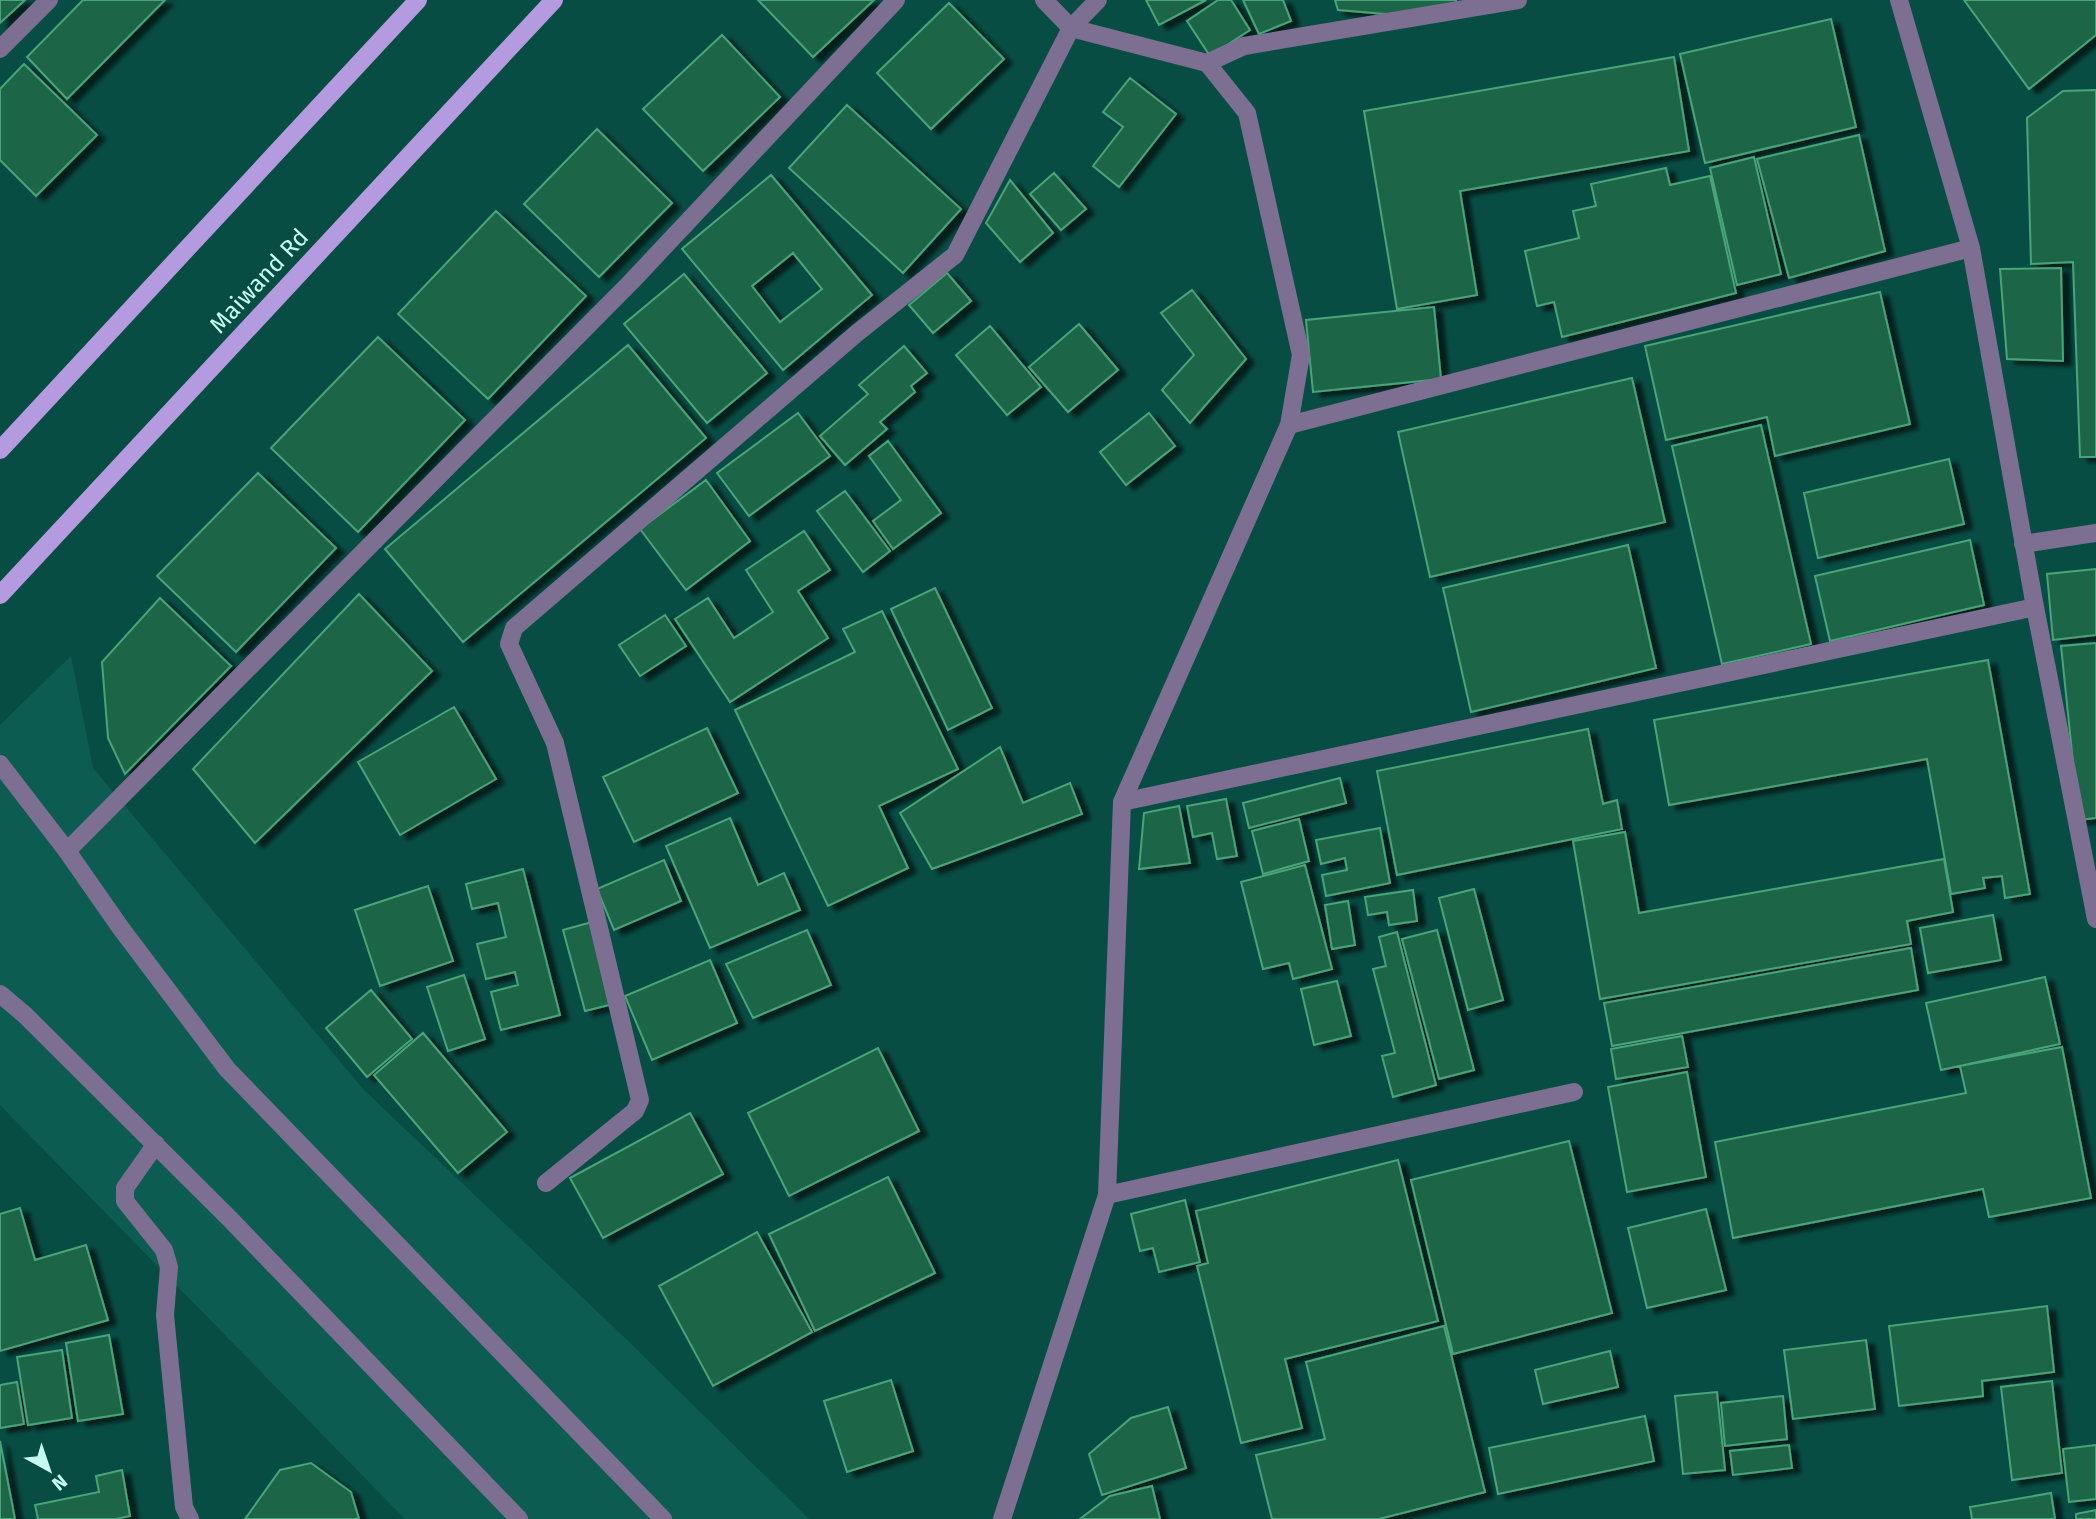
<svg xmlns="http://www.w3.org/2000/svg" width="2096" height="1519" font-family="'Fira Sans',sans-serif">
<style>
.built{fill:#0d5c52}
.building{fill:#1e6547;stroke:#49a47a;stroke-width:2;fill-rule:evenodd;filter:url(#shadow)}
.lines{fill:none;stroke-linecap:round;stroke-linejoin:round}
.minor{stroke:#7c6f91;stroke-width:18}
.major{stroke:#b49ade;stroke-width:18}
.labels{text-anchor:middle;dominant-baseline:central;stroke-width:6;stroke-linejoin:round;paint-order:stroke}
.street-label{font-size:24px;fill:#c7faf0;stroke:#084d44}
</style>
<defs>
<filter id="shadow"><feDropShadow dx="8" dy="4.5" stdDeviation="2" flood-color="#0009"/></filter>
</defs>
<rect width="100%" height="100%" fill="#084d44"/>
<path class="built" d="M71,656L93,768L364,1090L623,1336L809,1519H405L0,1105V725Z"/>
<path class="building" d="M0,0H25L0,23Z
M83,0H165L67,99L27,57Z
M758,0H874L813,57Z
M1146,0H1206L1159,25Z
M1218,0H1231L1250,30L1210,56L1187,21Z
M1243,0H1283L1291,21L1259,34Z
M1335,0H1456L1457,6L1397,15L1338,10Z
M1964,0H2096V35L2029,89Z
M949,3L1004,59L931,129L877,73Z
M1831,19L1856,127L1705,163L1680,54Z
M722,35L780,97L703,171L643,109Z
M1674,57L1689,151L1460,191L1477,295L1397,309L1364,111Z
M24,64L97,135L36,196L0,160V89Z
M1130,78L1176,114L1119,187L1093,166L1123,127L1103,112Z
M2096,90V457H2080L2073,262L2031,264L2027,118L2063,91Z
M847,105L961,209L903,273L789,168Z
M597,129L672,203L599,277L524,204Z
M1859,135L1885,251L1789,278L1757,159Z
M1754,157L1781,274L1737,285L1710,168Z
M1666,168L1670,185L1710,176L1736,293L1562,337L1554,302L1537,306L1525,251L1579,238L1573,211L1596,206L1591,184Z
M1054,173L1086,209L1061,230L1030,194Z
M771,175L872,295L783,370L682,249ZM793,253L822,289L780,322L752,286Z
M1010,180L1053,233L1020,262L986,223Z
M496,211L586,296L488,399L398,314Z
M2061,268L2063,361L2007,359L2000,269Z
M947,273L971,301L933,333L909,305Z
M684,274L767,373L707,423L624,324Z
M1192,290L1246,359L1190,423L1162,390L1194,355L1161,313Z
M1880,292L1910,424L1775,456L1767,417L1666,440L1645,346Z
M1434,307L1441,379L1313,392L1306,320Z
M1079,324L1118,370L1068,412L1029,367Z
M990,326L1041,387L1007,415L956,355Z
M378,337L465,420L358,532L271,448Z
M628,345L706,438L463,642L385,549Z
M904,346L927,373L911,386L915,392L880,422L887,429L845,465L820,436L868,394L859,385Z
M1632,378L1665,522L1430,577L1398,432Z
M798,413L830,456L749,516L717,473Z
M1149,413L1175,446L1126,485L1100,452Z
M1761,425L1811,644L1722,664L1672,446Z
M888,441L941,513L893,549L873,521L901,500L869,456Z
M1949,459L1964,524L1818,558L1804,493Z
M258,473L336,548L236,652L157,576Z
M706,480L750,541L686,590L640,529Z
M845,491L890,551L863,572L817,511Z
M804,531L830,570L798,591L828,638L730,702L675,619L708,598L734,638L773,612L746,570Z
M1970,540L1984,605L1830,641L1815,576Z
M1628,545L1656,668L1471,712L1443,588Z
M2096,569V635L2053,640L2047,574Z
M935,588L992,708L948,730L891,609Z
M359,594L432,671L255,843L193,769Z
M160,598L231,666L125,774L108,738L102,662Z
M882,611L958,769L879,806L908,868L828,906L735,710L855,652L843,629Z
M665,615L686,646L640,676L619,645Z
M2096,643V818L2079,820L2061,646Z
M1988,660L2030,894L2005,898L2002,876L1983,878L1985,888L1951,894L1927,759L1669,805L1654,720Z
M454,707L496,779L400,835L358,762Z
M707,728L738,793L634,842L603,777Z
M1588,729L1603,804L1617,800L1622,829L1397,875L1377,771Z
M1000,747L1023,803L1070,783L1082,814L932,869L900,813Z
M1340,778L1346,803L1249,828L1243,803Z
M1226,799L1237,856L1217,859L1212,833L1193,837L1187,806Z
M1179,806L1190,863L1139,869L1144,813Z
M730,818L758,885L784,873L800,910L710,948L666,846Z
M1299,819L1309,861L1263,874L1252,831Z
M1380,828L1390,883L1326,896L1322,875L1347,870L1345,858L1321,864L1316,840Z
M1625,832L1639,913L1944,859L1953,912L1907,921L1911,944L1600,999L1573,841Z
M664,860L681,901L614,930L597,889Z
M1305,865L1332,969L1293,979L1289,963L1263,969L1241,882Z
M523,869L560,1015L501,1030L491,992L518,985L515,972L486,979L477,944L506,937L498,903L472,909L466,884Z
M428,886L453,961L380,986L355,910Z
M1474,889L1503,1000L1468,1010L1439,898Z
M1413,890L1417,921L1389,925L1387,912L1368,915L1365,897Z
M1348,901L1355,945L1332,949L1325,905Z
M1993,915L2001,960L1928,973L1920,928Z
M592,922L613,1004L585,1011L563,930Z
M807,930L831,985L753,1018L726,964Z
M1437,930L1474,1070L1439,1079L1402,939Z
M1397,932L1436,1085L1393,1097L1382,1056L1395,1053L1373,969L1386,966L1379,937Z
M1911,948L1918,990L1612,1046L1604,1003Z
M710,960L737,1023L652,1060L625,996Z
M464,975L485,1039L448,1051L427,987Z
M2045,977L2060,1044L1941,1070L1926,1003Z
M1337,981L1351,1036L1314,1045L1301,989Z
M371,990L412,1039L367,1077L326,1028Z
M423,1033L507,1132L458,1173L374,1075Z
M1682,1036L1688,1067L1616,1079L1611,1049Z
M2062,1047L2091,1198L1989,1217L1983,1189L1733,1238L1715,1142L1966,1093L1960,1066Z
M878,1048L919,1131L789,1196L748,1113Z
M1687,1072L1706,1177L1627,1192L1608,1087Z
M690,1113L723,1174L603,1238L570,1178Z
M1569,1141L1612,1313L1453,1354L1411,1180Z
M1398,1160L1438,1321L1285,1359L1302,1428L1241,1443L1197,1266L1208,1263L1196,1211Z
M888,1177L935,1273L815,1331L769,1234Z
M1185,1200L1200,1262L1159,1272L1153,1248L1140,1251L1131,1214Z
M20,1208L35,1260L86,1245L108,1320L0,1351V1214Z
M1706,1209L1726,1290L1647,1308L1628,1228Z
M757,1232L812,1332L713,1386L659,1286Z
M2047,1306L2054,1372L1982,1381L1983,1396L1899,1406L1889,1326Z
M1444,1326L1485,1492L1379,1519H1272L1256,1455L1325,1439L1306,1362Z
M109,1335L123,1414L78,1421L66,1343Z
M1866,1340L1875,1409L1793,1419L1784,1350Z
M62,1350L72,1418L28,1425L17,1357Z
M1610,1351L1618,1387L1543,1404L1535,1370Z
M891,1380L913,1451L847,1472L824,1401Z
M2052,1381L2062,1473L2012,1480L2001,1387Z
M17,1382L24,1424L0,1428V1385Z
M1717,1392L1725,1470L1683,1474L1675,1396Z
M1783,1396L1787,1439L1725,1446L1721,1403Z
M1168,1407L1186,1468L1102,1495L1089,1454L1131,1418Z
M1645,1416L1654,1461L1498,1494L1489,1448Z
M0,1441L15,1519H0Z
M1789,1445L1792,1468L1733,1475L1730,1451Z
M2096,1445V1499L2069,1502L2063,1449Z
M311,1463L351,1492L359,1519H245L280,1470Z
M122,1470L130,1516L116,1519H38L35,1505L99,1492L96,1476Z
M1152,1486L1160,1519H1080L1110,1496Z
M2051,1493L2055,1519H1972L1970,1507Z
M2096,1510V1519H2076V1514Z"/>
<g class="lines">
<path class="minor" d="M1899,0L1971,248L2035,607L2096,919
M0,49L49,0
M1207,63L1244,46L1518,0
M1289,425L1971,248
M2023,544L2096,533
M0,764L67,851L120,927L227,1069L663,1519
M1122,802L2035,607
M67,851L631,282L896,0
M0,994L25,1015L230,1219L519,1519
M156,1144L125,1188V1201L164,1250L169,1267L165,1315L184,1507L190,1519
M546,1183L635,1111L640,1100L555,743L509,644L514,628L857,333L955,255L1071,28L1098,0
M1107,1195L1574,1092
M1002,1519L1107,1195L1122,802L1289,425L1301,355L1247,113L1207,63L1071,28L1044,0"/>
<path class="major" d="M0,450L418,0
M0,595L554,0"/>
</g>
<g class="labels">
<g class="street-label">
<text transform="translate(259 281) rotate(-47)">Maiwand Rd</text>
</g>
</g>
<g transform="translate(49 1470) rotate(140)" stroke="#084d44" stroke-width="5" paint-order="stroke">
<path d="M0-5L12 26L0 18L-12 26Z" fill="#c7faf0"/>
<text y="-10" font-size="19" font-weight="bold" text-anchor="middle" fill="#c7faf0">N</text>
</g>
</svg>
